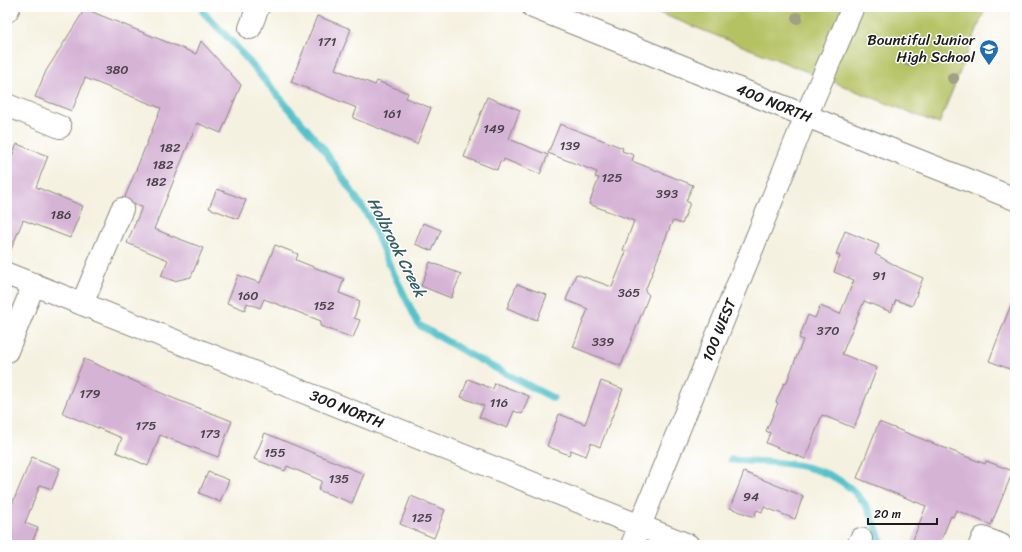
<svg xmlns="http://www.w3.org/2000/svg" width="1022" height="552" font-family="Sriracha,sans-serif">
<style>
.green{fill:#b5c264;stroke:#686f40}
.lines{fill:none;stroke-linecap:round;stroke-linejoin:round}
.stream{stroke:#55c2cb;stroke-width:7}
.building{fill:#d5b3d5}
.minor-casing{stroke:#88867e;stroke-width:24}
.major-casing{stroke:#88867e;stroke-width:24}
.minor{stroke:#fff;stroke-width:22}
.major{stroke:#fff;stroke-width:22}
.tree{fill:#9fa084}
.labels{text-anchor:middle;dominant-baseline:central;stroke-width:3;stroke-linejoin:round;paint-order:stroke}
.number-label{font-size:13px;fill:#4a424a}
.poi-label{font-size:15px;fill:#1c1c1c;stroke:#fff;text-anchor:end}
.street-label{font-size:15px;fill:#1c1c1c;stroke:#fff}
.water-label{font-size:16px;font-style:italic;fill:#335e62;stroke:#fff}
</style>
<rect width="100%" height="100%" fill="#fff"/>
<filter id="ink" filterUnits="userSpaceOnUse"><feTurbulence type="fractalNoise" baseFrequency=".025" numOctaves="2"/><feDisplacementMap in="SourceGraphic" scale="8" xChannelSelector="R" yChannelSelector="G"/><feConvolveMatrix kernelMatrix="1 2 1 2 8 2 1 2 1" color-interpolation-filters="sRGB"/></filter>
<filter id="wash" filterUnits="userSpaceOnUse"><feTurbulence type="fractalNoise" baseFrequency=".012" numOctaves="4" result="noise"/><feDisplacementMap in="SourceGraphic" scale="16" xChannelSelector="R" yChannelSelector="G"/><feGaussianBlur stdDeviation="0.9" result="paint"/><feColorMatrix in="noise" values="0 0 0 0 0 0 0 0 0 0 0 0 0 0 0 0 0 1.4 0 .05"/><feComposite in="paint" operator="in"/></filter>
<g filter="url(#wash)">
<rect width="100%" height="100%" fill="#f5f1e0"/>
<path class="green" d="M644,7H986L939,124Z"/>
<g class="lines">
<path class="stream" d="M203,12L234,44L323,148L370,219L390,266L419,325L472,356L553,398
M731,460C778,463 833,460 864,503C873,514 877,532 882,545"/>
</g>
<g id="blocks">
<path class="building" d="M85,9L196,54L201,41L241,85L221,133L197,123L154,229L203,248L191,277L174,281L161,276L168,260L127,243L142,207L133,204L125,197L161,108L85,78L72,111L35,97L46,71Z
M317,16L351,29L335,69L375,85L377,81L408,93L406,98L431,108L417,144L353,118L357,108L291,82Z
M487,97L520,110L509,139L548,155L540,174L504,159L503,162L500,161L497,170L464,157Z
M560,124L623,148L622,151L634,155L632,161L693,185L686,201L690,203L682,224L674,221L672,222L645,291L649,295L621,366L573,347L588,309L566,300L576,274L612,287L626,252L623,250L634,221L589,204L599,178L595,177L597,172L548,153Z
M17,144L48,156L36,187L83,206L70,238L23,220L8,257L7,168Z
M217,189L246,200L238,219L209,208Z
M423,223L441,230L432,251L415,244Z
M845,231L879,245L875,254L900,268L923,278L912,306L896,300L891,312L864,301L842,354L877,368L854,428L822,415L805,459L766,443L770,433L766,431L778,403L776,402L784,383L786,384L803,340L799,338L808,315L815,318L820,306L840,314L854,280L834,272L840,256L836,254Z
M275,245L298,254L296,260L344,279L339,293L360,301L354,318L360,320L353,338L320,326L321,321L264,299L260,308L247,303L245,310L227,303L238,275L260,283Z
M430,262L461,274L451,298L421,286Z
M517,284L547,295L537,320L507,308Z
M1014,297L1015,298V371L989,361Z
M84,359L175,399L232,421L218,457L160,435L148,466L116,452L122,438L62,413Z
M468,379L493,389L495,383L529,396L522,414L514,411L507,428L479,417L484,406L461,397Z
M601,381L623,389L600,447L591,443L586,456L571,450L569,455L547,446L559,414L585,424Z
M879,422L985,464L986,461L1013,471L991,525L956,510L953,517L951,516L939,545H911L926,506L857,478Z
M265,433L364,474L352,503L318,490L322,481L287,466L285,471L254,459Z
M32,457L60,468L52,489L40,485L25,523L38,528L31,545H7V516Z
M208,472L229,480L220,502L199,493Z
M744,472L803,496L795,519L764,507L762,512L757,510L754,517L730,508Z
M411,496L445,510L434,538L400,524Z"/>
</g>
</g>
<g filter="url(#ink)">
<use href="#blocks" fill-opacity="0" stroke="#88867e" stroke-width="1"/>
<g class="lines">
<g class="minor-casing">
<path id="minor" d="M250,28L258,7
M7,105L60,127
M7,274L688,545
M82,304L122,209
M7,351L34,284
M632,545L806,116L853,7
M858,545L861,539
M980,545L983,538L1001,545"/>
</g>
<g class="major-casing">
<path id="major" d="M533,7L1015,199
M7,11L9,7"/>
</g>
<use href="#minor" class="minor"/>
<use href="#major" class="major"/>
</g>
<g class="tree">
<circle cx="797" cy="18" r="6"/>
<circle cx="909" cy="61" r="6"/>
<circle cx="953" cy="78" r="6"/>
</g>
</g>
<defs>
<g id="school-pin" transform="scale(1)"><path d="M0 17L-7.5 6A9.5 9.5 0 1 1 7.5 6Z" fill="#1f6fb2" stroke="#fff"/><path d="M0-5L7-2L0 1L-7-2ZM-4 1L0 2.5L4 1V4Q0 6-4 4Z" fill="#fff"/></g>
</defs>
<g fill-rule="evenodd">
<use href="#school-pin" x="989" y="49"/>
</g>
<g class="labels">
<g class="number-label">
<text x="327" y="41">171</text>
<text x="117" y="69">380</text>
<text x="392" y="113">161</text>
<text x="494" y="128">149</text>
<text x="570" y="145">139</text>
<text x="170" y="147">182</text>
<text x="163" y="164">182</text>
<text x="612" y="177">125</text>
<text x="156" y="181">182</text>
<text x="667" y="193">393</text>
<text x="61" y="214">186</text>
<text x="879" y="275">91</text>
<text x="629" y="292">365</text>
<text x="248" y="295">160</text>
<text x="324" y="305">152</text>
<text x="828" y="330">370</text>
<text x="603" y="341">339</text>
<text x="90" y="393">179</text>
<text x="499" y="402">116</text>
<text x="146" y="425">175</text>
<text x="210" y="433">173</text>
<text x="275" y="452">155</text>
<text x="339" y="478">135</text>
<text x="751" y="496">94</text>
<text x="422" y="517">125</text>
</g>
<g class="poi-label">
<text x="975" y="40">Bountiful Junior<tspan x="975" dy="17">High School</tspan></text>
</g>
<g class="street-label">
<text transform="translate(774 103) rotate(22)">400 NORTH</text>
<text transform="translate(719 330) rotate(-68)">100 WEST</text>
<text transform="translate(347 409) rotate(22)">300 NORTH</text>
</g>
<g class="water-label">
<text transform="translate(397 247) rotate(63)">Holbrook Creek</text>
</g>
</g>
<rect width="1022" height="552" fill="none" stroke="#fff" stroke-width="24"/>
<path d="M868 518v6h69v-6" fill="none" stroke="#1c1c1c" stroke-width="2"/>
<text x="874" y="518" font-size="12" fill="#1c1c1c" stroke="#ffffff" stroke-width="3" paint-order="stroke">20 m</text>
</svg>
